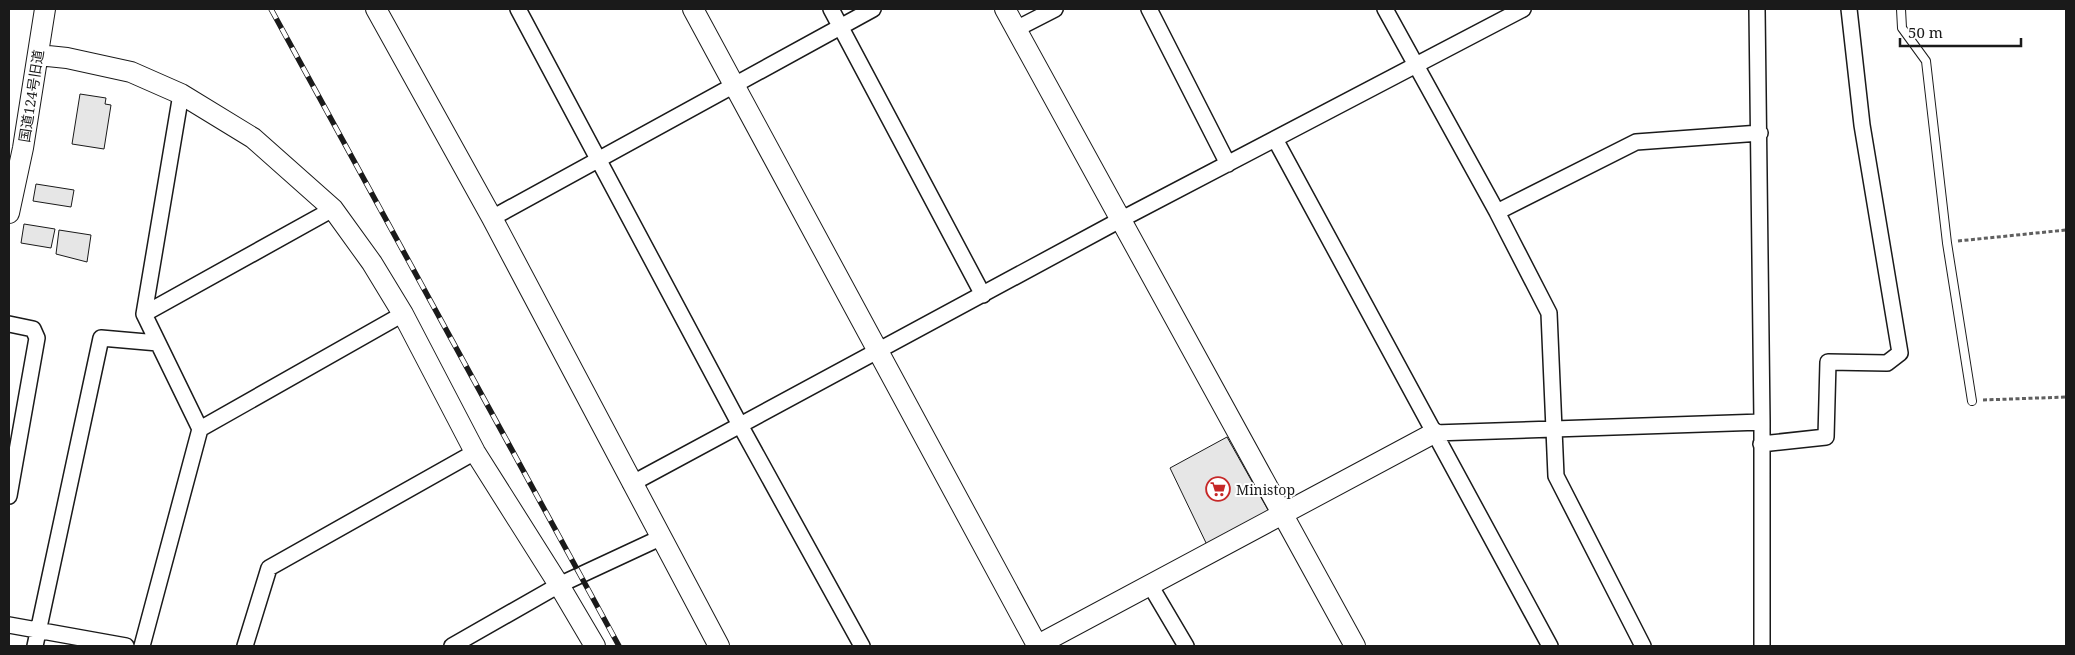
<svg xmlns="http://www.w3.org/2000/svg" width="2075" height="655" font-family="'Noto Serif','Noto Sans JP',serif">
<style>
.building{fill:#e6e6e6;stroke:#1a1a1a}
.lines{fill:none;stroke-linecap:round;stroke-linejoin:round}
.lane-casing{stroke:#1a1a1a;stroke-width:10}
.street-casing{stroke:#1a1a1a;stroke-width:18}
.secondary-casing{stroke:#1a1a1a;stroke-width:22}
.path{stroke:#5f5f5f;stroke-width:3;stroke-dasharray:4 2.5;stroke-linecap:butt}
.lane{stroke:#fff;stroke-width:8}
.street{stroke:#fff;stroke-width:15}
.secondary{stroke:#fff;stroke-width:20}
.rail-casing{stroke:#1a1a1a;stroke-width:5.5}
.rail{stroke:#fff;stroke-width:4;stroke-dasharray:11;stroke-linecap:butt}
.labels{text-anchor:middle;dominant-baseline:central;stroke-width:4;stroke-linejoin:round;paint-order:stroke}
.street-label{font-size:14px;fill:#1a1a1a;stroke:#fff}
.poi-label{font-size:14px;fill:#1a1a1a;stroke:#fff;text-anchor:start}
</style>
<rect width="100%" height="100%" fill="#fff"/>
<path class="building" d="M80,94L106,98L105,104L111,105L104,149L72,144Z
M36,184L74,190L71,207L33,201Z
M24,224L55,229L51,248L21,243Z
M59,230L91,235L87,262L56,254Z
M1227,437L1268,510L1267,516L1208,547L1170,468Z"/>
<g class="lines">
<g class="lane-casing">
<path id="lane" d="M1901,9L1902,28L1926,61L1947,243L1972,401"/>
</g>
<g class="street-casing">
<path id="street" d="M518,9L740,425L862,646
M831,9L983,295
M1149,9L1228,164
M1385,9L1497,212L1549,313L1556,476L1643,646
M1757,9L1762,422V646
M1016,29L1055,9
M1275,139L1550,646
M1497,212L1636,142L1760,133
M492,218L873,9
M144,314L333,209
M9,324L33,329L37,338L9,496
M200,429L403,314
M1434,433L1762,422
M1761,444L1826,437L1828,362L1887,363L1900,353L1862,125L1849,9
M631,484L1120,220L1523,9
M1150,585L1186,646
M9,625L126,646
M35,646L101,338L158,343
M142,646L200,429L144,314L181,94
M245,646L269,568L475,452
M452,646L559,585L660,538"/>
</g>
<g class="secondary-casing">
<path id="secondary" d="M376,9L492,218L719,646
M693,9L1037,645
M1005,9L1355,646
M38,55L67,58L131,72L181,94L253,138L333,209L372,263L403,314L475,452L559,585L595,646
M9,213L23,148L45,9
M1036,646L1434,433"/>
</g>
<path class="path" d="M1958,241L2066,230
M1983,400L2066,397"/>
<use href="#lane" class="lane"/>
<use href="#street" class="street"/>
<use href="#secondary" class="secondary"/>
<g class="rail-casing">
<path id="rail" d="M271,9L619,646"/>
</g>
<use href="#rail" class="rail"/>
</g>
<defs>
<g id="supermarket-ring" transform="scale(1.25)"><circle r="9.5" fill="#fff" stroke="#c62828" stroke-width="1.5"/><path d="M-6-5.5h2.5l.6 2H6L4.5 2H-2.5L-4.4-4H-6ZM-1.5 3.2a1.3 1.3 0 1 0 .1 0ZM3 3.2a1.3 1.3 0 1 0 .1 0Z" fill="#c62828"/></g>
</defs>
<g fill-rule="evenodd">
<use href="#supermarket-ring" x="1218" y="489"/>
</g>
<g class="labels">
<g class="street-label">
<text transform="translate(31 96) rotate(-81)">国道124号旧道</text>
</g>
<g class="poi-label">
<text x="1236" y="489">Ministop</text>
</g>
</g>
<rect width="2075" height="655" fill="none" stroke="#1a1a1a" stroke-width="20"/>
<path d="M1900 38v8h121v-8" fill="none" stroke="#1a1a1a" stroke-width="2.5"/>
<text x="1908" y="38" font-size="15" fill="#1a1a1a" stroke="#ffffff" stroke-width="4" paint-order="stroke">50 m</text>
</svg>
